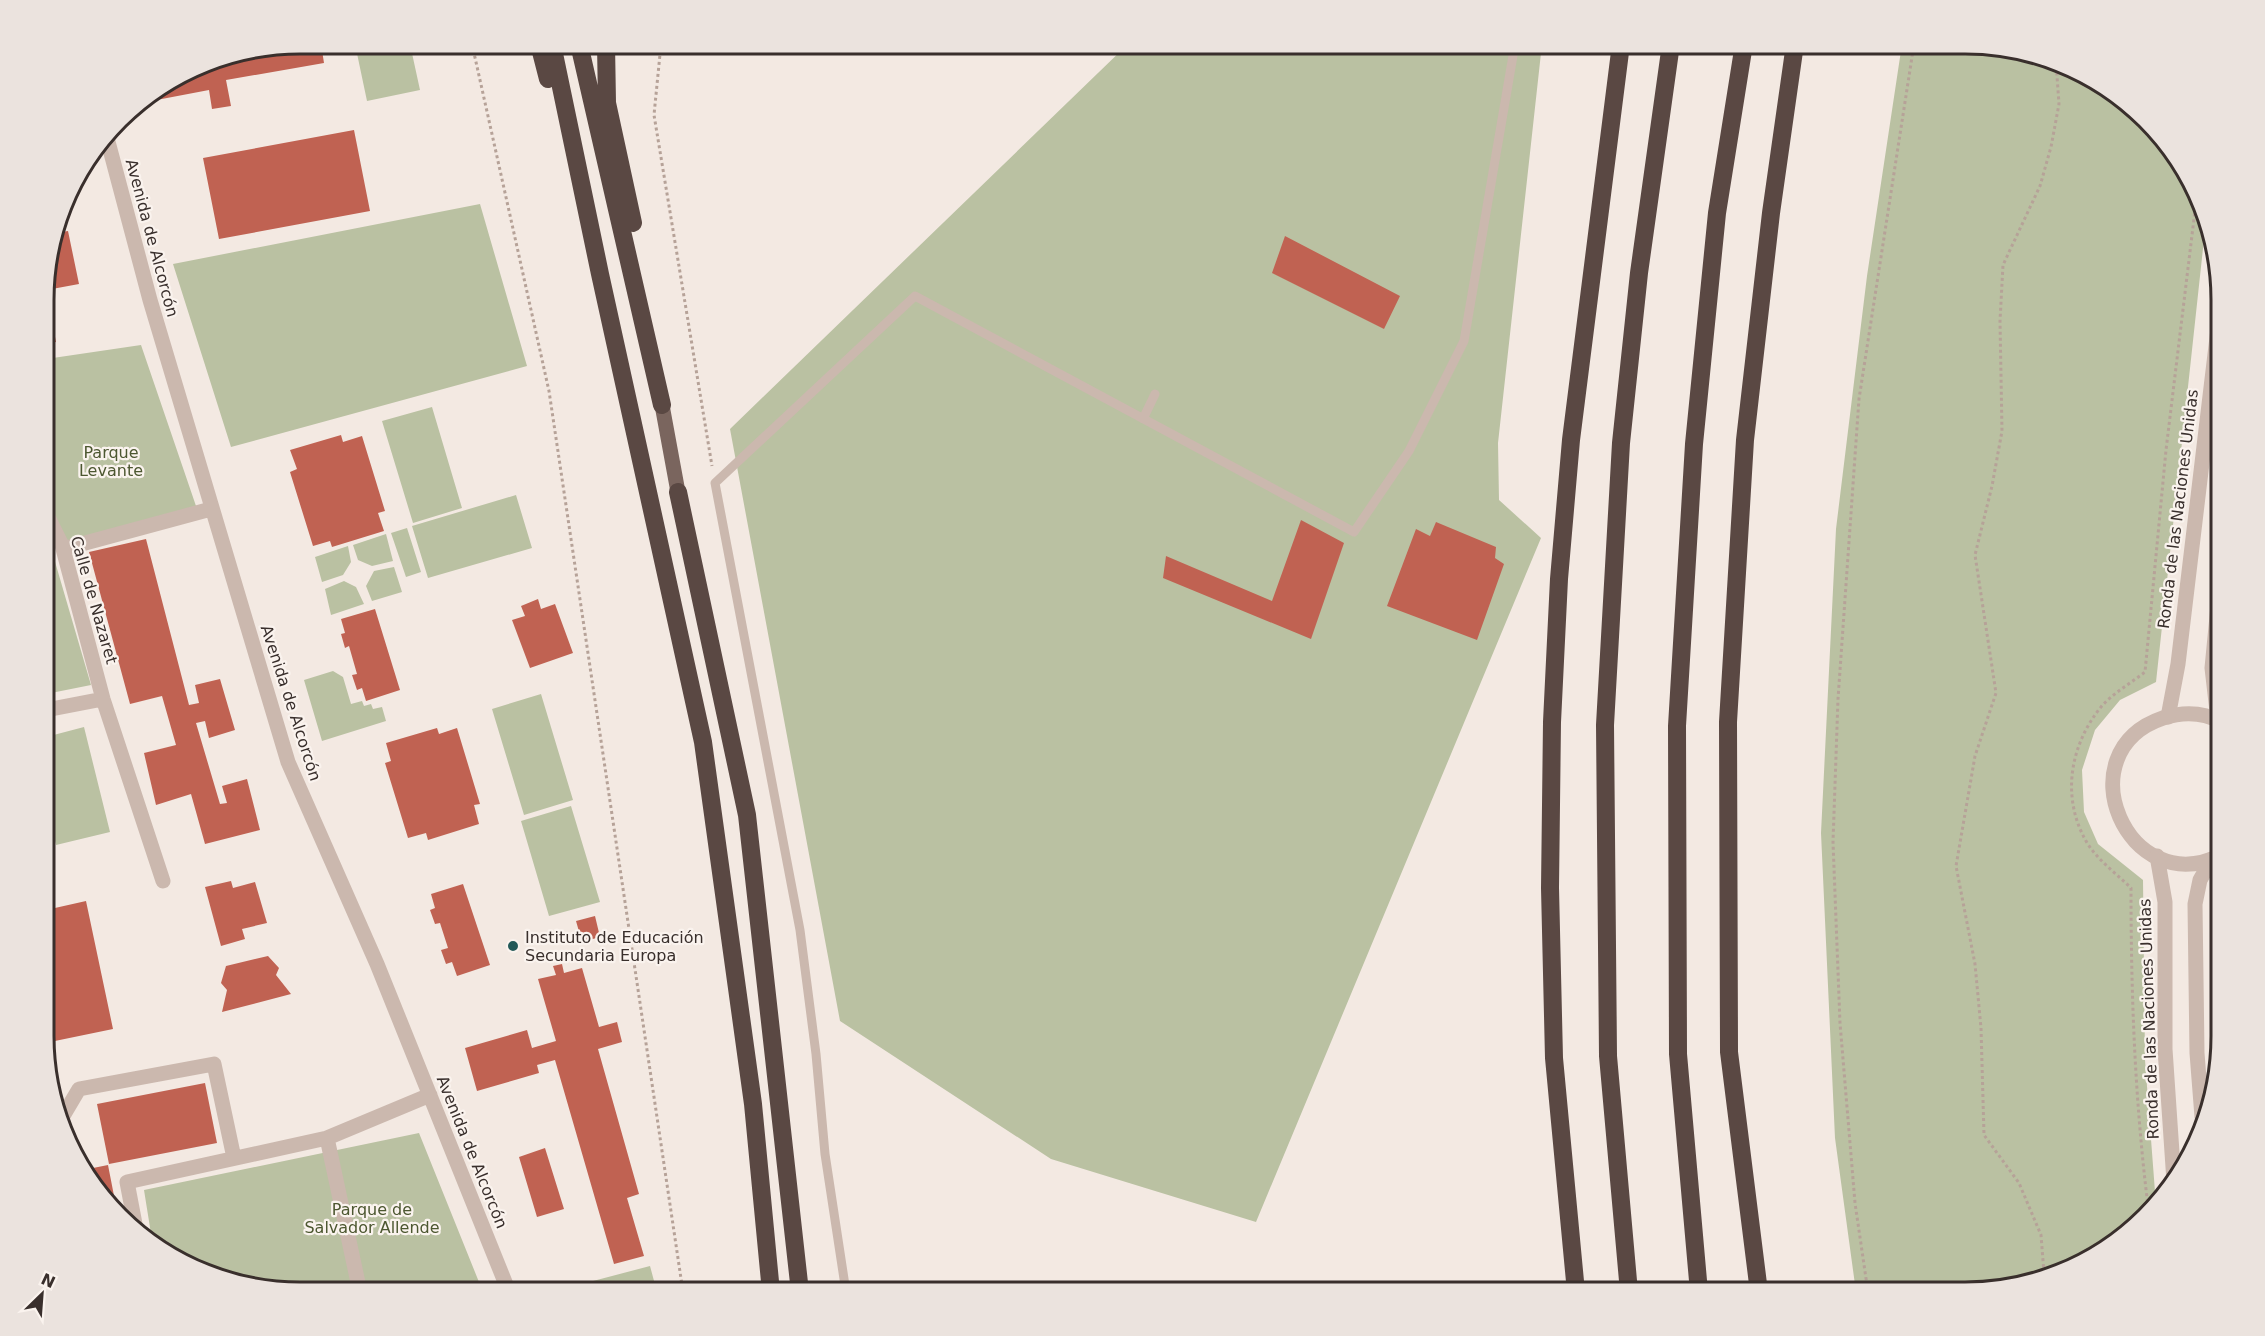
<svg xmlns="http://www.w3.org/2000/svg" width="2265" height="1336" font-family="'DejaVu Sans',sans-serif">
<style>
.green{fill:#bac1a2}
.building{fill:#c06252}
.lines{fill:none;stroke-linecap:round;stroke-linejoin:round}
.path{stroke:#b6a298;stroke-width:3;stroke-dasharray:3 3;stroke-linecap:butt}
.service{stroke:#cbb8ae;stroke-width:9}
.minor{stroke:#cbb8ae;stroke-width:15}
.tertiary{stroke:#cbb8ae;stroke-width:15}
.primary{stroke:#7a655e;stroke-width:15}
.motorway{stroke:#5a4843;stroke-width:18}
.poi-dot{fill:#235958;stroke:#faf3ee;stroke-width:2}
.labels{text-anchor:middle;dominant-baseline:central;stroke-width:4.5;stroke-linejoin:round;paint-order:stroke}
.street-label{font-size:16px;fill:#392f2c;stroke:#faf3ee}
.park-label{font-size:16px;fill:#4c5730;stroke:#faf3ee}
.poi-label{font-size:16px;fill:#392f2c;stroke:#faf3ee;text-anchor:start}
.rim{fill:none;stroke:#392f2c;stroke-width:3}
</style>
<rect width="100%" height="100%" fill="#f3e9e2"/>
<path class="green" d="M355,44H410L420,90L367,101Z
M1128,44H1542L1498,443L1499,500L1541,538L1256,1222L1051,1159L840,1021L730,429Z
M1902,44C1941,43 1996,41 2033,53C2096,73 2151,113 2186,170C2196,186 2199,212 2205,230L2156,682L2120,700L2095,730L2082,770L2084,812L2098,844L2143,880L2145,1060L2156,1205L2146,1218L2094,1258L1982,1292H1856L1835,1138L1821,833L1836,529L1867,276Z
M480,204L527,366L231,447L173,264Z
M141,345L196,506L51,548L91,685L46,694V359Z
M432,407L462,508L413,523L382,421Z
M516,495L532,548L428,578L412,526Z
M407,528L421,572L406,577L391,533Z
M386,534L393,561L372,566L358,560L353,545Z
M348,546L351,562L343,575L322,582L315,557Z
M394,567L402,592L372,601L366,586L374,571Z
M344,581L356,587L364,604L331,615L325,589Z
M333,671L343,677L351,704L362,701L364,706L371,704L373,709L382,707L386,721L322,741L304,680Z
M541,694L573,800L524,815L492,709Z
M84,727L110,832L56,845L46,804V737Z
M571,806L600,902L549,916L521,821Z
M419,1133L483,1292H299L233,1284L171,1258L152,1240L144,1190Z
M650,1266L657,1292H596L593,1281Z"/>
<path class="building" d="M300,44H321L324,63L226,80L231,106L212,109L209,90L146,102L145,98L202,63Z
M354,130L370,211L219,239L203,158Z
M68,231L79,284L52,289L50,275H46V267L56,233Z
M1285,236L1400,296L1384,329L1272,273Z
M46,290L56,342L46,344Z
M341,435L343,442L362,436L385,511L378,513L384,531L332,547L330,541L313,546L290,472L297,469L290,450Z
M1301,520L1344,543L1311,639L1163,578L1166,556L1272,601Z
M1436,522L1496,547L1495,558L1504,564L1477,640L1387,606L1416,529L1430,536Z
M146,539L189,705L199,703L195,685L220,679L235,730L209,738L205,721L196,723L220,804L227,803L222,786L247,779L260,830L205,844L191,794L156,805L144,753L176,745L162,696L130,704L89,552Z
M538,599L541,609L555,604L573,653L530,668L512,620L525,616L521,606Z
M375,609L400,690L366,701L362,688L357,690L352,675L357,674L349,646L345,648L341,634L345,633L341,619Z
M437,728L439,734L457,728L480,804L474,805L479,824L428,840L426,833L408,838L385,763L391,761L386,743Z
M231,881L233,888L255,882L267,923L242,929L245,939L221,946L205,887Z
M463,884L490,965L457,976L452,962L446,964L441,950L448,948L440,923L435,924L430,910L435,908L431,894Z
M86,901L113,1029L50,1042L46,1020V910Z
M595,916L600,937L582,942L576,921Z
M268,956L279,968L276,975L291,994L222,1012L227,990L221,983L226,966Z
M562,964L564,973L582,968L599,1027L617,1022L622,1042L598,1049L639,1194L627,1198L644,1256L614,1264L555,1060L537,1065L539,1073L477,1091L465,1048L527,1030L532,1048L556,1041L538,979L556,975L553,966Z
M205,1083L217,1143L109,1164L97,1104Z
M545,1148L564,1209L537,1217L519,1157Z
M108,1165L116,1206L86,1178L83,1170Z"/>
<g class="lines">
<path class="path" d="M472,44L549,391L683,1292
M661,44L654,115L712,466
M2149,1214C2135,1105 2131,997 2131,888C2115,872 2097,860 2086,841C2061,797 2070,745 2101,707C2113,693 2131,683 2145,672L2166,450L2196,202
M2044,1273L2041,1235L2019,1183L1984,1135L1981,1028L1975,964L1956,866L1975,756L1996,693L1975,555L1992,486L2002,431L2000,321L2003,265L2040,186L2051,147L2059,104L2056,62
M1868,1292L1855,1203L1840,1023L1833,842L1838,699L1859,399L1914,44"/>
<path class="service" d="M1143,419L1155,394
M846,1292L825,1154L816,1054L800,930L715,483L915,296L1354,532L1409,451L1464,341L1515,44"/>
<path class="minor" d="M107,138L150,300L288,762L377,964L509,1292
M46,513L62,545L103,699L163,881
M63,549L211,509
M46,710L103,699
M2221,722C2203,712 2182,712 2163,718C2063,752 2128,902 2221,855
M63,1116L79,1089L214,1064L234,1158
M327,1138L430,1095
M135,1224L127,1182L327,1138L360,1292"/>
<path class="tertiary" d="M2168,717L2178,664L2221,304
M2218,720L2212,668L2221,575
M2157,856L2165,902V1049L2174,1182
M2202,1117L2197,1053L2195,904L2200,880L2212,859"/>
<path class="primary" d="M662,405L678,492"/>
<path class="motorway" d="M539,44L548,79
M552,44L600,274L703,742L753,1104L771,1292
M579,44L662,405
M606,44L607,103L633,223
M678,492L747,815L800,1292
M1576,1292L1554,1058L1550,888L1552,722L1559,579L1571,440L1621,44
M1629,1292L1608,1056L1605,725L1621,443L1639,273L1671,44
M1699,1292L1678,1054L1677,726L1694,444L1717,213L1744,44
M1759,1292L1729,1052L1728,722L1745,440L1771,213L1795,44"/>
</g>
<circle class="poi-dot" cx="513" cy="946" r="6"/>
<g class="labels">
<g class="street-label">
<text transform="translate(152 238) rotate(75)">Avenida de Alcorcón</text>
<text transform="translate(2178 509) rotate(-83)">Ronda de las Naciones Unidas</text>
<text transform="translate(94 600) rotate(74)">Calle de Nazaret</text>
<text transform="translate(291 703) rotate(72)">Avenida de Alcorcón</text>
<text transform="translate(2149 1019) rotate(-92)">Ronda de las Naciones Unidas</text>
<text transform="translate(472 1152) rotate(68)">Avenida de Alcorcón</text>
</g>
<g class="park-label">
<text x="111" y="452">Parque<tspan x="111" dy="18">Levante</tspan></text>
<text x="372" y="1209">Parque de<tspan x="372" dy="18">Salvador Allende</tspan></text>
</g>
<g class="poi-label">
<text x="525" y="937">Instituto de Educación<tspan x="525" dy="18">Secundaria Europa</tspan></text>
</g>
</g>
<path d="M0 0H2265V1336H0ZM300 54H1965A246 246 0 0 1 2211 300V1036A246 246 0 0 1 1965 1282H300A246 246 0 0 1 54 1036V300A246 246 0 0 1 300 54Z" fill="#ebe3de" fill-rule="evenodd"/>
<path class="rim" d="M300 54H1965A246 246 0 0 1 2211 300V1036A246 246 0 0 1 1965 1282H300A246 246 0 0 1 54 1036V300A246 246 0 0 1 300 54Z"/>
<g transform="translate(42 1294) rotate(25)" stroke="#faf3ee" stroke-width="4.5" paint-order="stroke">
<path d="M0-4.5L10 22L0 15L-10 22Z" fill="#392f2c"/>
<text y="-9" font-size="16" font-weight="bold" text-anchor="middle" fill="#392f2c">N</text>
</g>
</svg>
